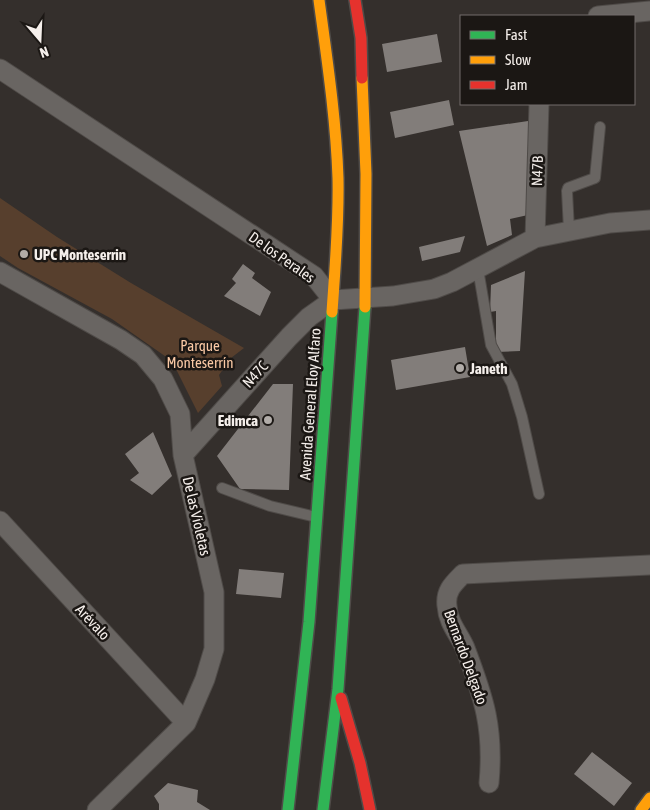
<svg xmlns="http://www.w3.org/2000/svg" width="650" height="810" font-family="'Asap Condensed',sans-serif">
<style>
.green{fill:#573f2d}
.building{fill:#827d7a}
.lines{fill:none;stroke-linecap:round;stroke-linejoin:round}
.lane-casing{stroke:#4f4b48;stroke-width:12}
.street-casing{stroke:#4f4b48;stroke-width:21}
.fast-casing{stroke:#4f4b48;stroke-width:14}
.slow-casing{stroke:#4f4b48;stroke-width:14}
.jam-casing{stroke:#4f4b48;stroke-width:14}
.lane{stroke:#696562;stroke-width:10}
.street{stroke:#696562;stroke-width:19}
.fast{stroke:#30b455;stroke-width:11}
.slow{stroke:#ff9f0a;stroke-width:11}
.jam{stroke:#e5322d;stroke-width:11}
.poi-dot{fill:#b1aca8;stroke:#1b1714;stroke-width:2}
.labels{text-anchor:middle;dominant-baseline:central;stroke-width:5;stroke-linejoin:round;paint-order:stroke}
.street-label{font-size:15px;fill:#f5efeb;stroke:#1b1714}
.poi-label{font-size:15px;font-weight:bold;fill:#f5efeb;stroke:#1b1714;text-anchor:start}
.park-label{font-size:15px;fill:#fac9a5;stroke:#1b1714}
</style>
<rect width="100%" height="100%" fill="#342f2c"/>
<path class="green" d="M0,198L57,237L131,283L244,348L231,358L219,375L222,386L198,413L172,361L112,319L18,268L0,256Z"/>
<path class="building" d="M437,34L442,62L387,72L382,44Z
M449,100L454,125L395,138L390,112Z
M528,121V215L510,219L512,235L487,246L459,131Z
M465,236L460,252L422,261L419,247Z
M243,264L255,273L252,278L271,292L260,316L224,296L236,283L232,279Z
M525,271L520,351L496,352V311L490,312L491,285Z
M465,347L470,377L396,390L391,360Z
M273,384H293L289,490L240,489L217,456Z
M153,432L172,476L152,495L130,480L139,473L125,454Z
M239,569L284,573L281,598L236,594Z
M592,752L632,783L614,806L574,774Z
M168,783L198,790L197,802L210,810H159V804L154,796Z"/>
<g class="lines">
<g class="lane-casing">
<path id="lane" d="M569,230L567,191L568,188L595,178L600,127
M478,269L491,345L512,384L522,417L539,494
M222,488L270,506L316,517"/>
</g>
<g class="street-casing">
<path id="street" d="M598,16L650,11
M0,69L314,276L333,300
M535,238L539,104
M0,272L121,340L143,355L163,379L180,414L183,455L214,592V649L205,679L186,723L97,810
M333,300L393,296L434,289L452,282L535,238L610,223L650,220
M183,455L289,337L309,317L333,300
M0,521L186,723
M489,783C494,728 484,698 465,648C459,634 448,623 447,606C445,591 453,584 463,574L650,565"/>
</g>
<g class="fast-casing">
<path id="fast" d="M288,810L309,622L332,312
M323,810L338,689L365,307"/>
</g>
<g class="slow-casing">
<path id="slow" d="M319,0C327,59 336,119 338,178C339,223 335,268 332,312
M362,78L366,174L365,307
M641,810L650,798"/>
</g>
<g class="jam-casing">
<path id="jam" d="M355,0L361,38L362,78
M341,698L360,763L370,810"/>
</g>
<use href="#lane" class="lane"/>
<use href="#street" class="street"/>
<use href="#fast" class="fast"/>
<use href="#slow" class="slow"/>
<use href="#jam" class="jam"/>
</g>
<g class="poi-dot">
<circle cx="24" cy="254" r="5"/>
<circle cx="460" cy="368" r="5"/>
<circle cx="268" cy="420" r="5"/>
</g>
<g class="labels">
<g class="street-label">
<text transform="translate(537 171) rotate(-88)">N47B</text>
<text transform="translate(282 257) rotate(35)">De los Perales</text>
<text transform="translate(255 374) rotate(-48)">N47C</text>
<text transform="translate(310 404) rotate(-86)">Avenida General Eloy Alfaro</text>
<text transform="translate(197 516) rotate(77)">De las Violetas</text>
<text transform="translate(93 622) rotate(47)">Arévalo</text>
<text transform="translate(466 657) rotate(70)">Bernardo Delgado</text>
</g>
<g class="poi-label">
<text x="34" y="254">UPC Monteserrin</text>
<text x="470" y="368">Janeth</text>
<text x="258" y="420" text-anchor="end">Edimca</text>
</g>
<g class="park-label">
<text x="200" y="345">Parque<tspan x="200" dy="17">Monteserrín</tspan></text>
</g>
</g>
<rect x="460" y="15" width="175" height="90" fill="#1b1714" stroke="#726d6a"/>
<rect x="470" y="31" width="25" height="8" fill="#30b455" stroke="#726d6a"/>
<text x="505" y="40" font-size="15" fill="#f5efeb">Fast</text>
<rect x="470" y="56" width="25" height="8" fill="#ff9f0a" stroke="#726d6a"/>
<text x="505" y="65" font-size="15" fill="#f5efeb">Slow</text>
<rect x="470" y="81" width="25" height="8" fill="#e5322d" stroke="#726d6a"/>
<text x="505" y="90" font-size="15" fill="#f5efeb">Jam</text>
<g transform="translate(40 40) rotate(161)" stroke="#1b1714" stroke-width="4" paint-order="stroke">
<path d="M0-4L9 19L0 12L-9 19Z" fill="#f5efeb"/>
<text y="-8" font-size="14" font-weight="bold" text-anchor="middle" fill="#f5efeb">N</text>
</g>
</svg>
